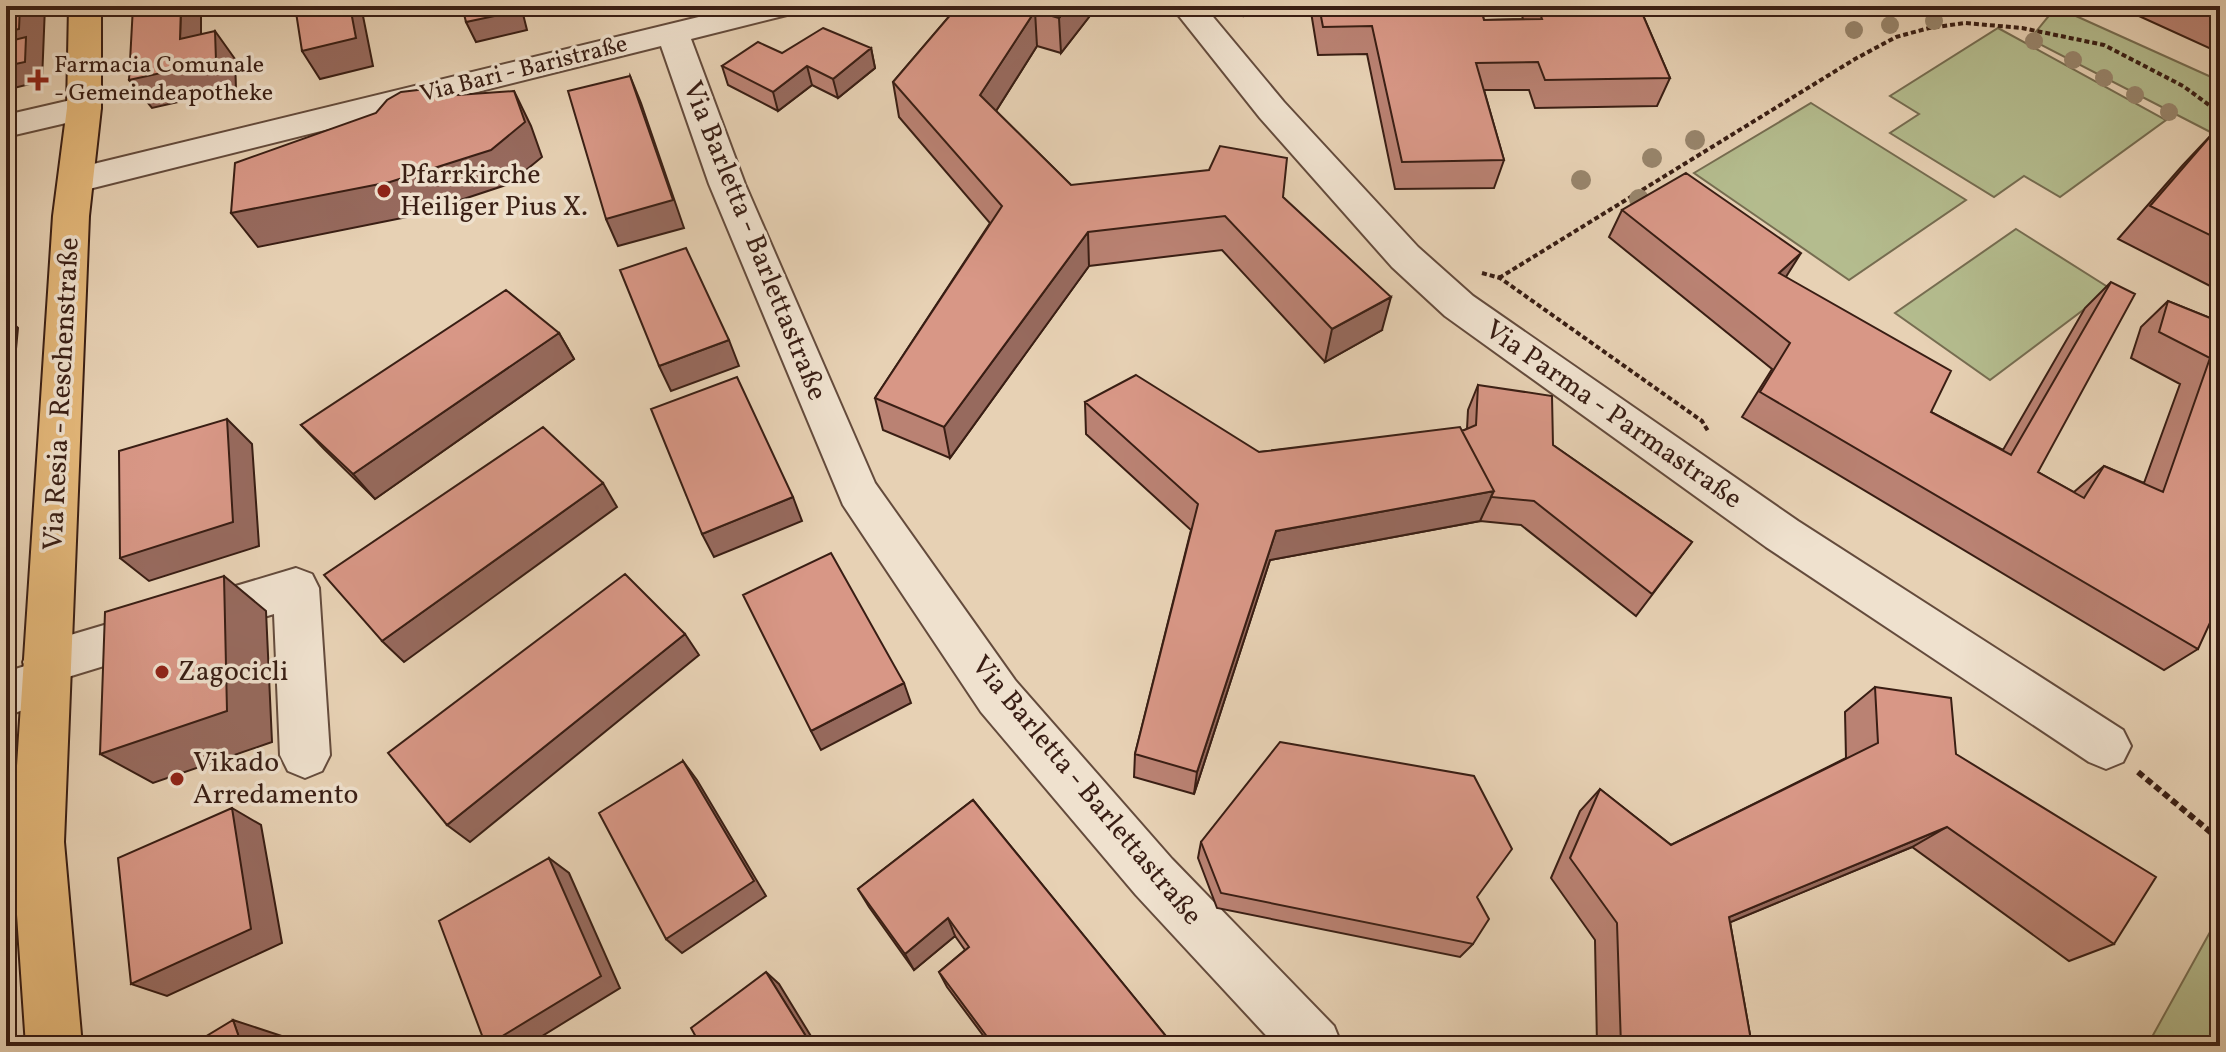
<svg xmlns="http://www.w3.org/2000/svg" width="2226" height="1052" font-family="Vollkorn,serif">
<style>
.green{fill:#b4bc8e;stroke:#766d51;stroke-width:2}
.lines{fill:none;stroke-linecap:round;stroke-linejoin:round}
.minor-casing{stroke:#644b3c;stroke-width:4}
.major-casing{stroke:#391e14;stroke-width:4}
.path-far1{stroke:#391e14;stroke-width:4;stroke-dasharray:5 3;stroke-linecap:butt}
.path{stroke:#391e14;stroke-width:6;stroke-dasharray:7 4;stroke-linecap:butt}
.minor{fill:#efe1ce;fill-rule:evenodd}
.major{fill:#e4b87a;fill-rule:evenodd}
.tree{fill:#98856c}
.wall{fill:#ba8273;stroke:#391e14;stroke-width:2}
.shaded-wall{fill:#976a5e;stroke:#391e14;stroke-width:2}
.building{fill:#d89786;stroke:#391e14;stroke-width:2}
.poi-dot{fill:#8f2418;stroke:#efe1ce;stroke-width:3}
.labels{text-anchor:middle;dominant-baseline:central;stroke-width:7;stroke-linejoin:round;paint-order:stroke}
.far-poi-label{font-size:24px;fill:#391e14;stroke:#efe1ce;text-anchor:start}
.far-street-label{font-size:24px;fill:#391e14;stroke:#efe1ce}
.poi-label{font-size:28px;fill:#391e14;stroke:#efe1ce;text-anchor:start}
.street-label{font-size:28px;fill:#391e14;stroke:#efe1ce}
</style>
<rect width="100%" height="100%" fill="#e7d1b4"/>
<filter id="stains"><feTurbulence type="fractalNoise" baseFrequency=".0025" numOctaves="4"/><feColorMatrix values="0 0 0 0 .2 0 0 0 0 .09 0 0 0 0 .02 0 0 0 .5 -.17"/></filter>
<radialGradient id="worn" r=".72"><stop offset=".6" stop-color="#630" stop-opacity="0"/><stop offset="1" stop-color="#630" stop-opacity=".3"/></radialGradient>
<path class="green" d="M2056,7L2220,81V137L2030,39Z
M1998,28L2166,120L2060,197L2024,176L1994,197L1890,133L1919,114L1890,96Z
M1811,103L1966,200L1849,280L1694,173Z
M2016,229L2111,289L1990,380L1895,313Z
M2220,914V1046H2147Z"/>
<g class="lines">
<g class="minor-casing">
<path id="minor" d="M744,6H800L795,13L691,39L745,184L875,483L1015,680L1172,859L1334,1026L1342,1046H1276L1136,895L981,712L843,505L709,184L661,46L77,192L64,189L59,180L64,171L77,168Z
M1171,6H1204L1284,102L1418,247L1473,296L1798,521L2123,730L2131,746L2123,762L2106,769L2089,762L1766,547L1445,316L1392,267L1260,118Z
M84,97L96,100L101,108L96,116L6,137V115Z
M296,568L312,574L319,588L330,755L322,771L305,778L288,771L280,755L274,614L68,677L70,681L63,696L6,716V672L25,666L23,662L30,647Z"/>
</g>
<g class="major-casing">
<path id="major" d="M69,6H101V108L89,216L64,842L82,1046H26L12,842L53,216L67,108Z"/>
</g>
<path class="path-far1" d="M1482,273L1500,278L1702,421L1708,431
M1499,278L1855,59L1896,37L1929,28L1965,23L2022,28L2104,45L2183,86L2220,113"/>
<path class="path" d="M2138,772L2220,840"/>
<use href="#minor" class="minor"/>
<use href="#major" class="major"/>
</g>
<g class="tree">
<circle cx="1934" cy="21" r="9"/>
<circle cx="1890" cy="25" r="9"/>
<circle cx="1854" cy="30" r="9"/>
<circle cx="2034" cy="41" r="9"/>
<circle cx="2073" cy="60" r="9"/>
<circle cx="2104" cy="78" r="9"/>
<circle cx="2135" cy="95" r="9"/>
<circle cx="2169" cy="112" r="9"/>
<circle cx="1695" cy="140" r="10"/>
<circle cx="1652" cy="158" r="10"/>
<circle cx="1581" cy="180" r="10"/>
<circle cx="1639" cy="199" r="10"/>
</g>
<path class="wall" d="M958,6L1096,8L1061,53L1037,46L996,111L1071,185L1283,197L1382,330L1325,362L1222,250L1089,266L950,458L883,430L875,398L990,223L899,117L893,82Z
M1237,6H1279L1244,16Z
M1312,6H1480L1484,20L1523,19L1519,6H1639L1670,78L1657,106L1535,108L1529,90H1484L1504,160L1494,188L1395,189L1367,54L1318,55L1311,12Z
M2117,6H2220V53Z
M871,48L875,68L838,98L812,85L778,111L728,85L722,66L782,53Z
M2214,132L2220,134V291L2118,239L2182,166Z
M1622,210L1786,277L1931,412L2003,450L2085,308L2111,282L2038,472L2074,492L2104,466L2144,483L2180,384L2131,358L2141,327L2168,301L2220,322L2198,649L2164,670L1742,417L1772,369L1609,237Z
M559,333L574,359L375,499L324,449L301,425Z
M1478,385L1553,445L1692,542L1636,616L1521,525L1480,521L1270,560L1194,794L1134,777L1135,754L1191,530L1086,434L1085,402L1259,452L1462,431L1467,429L1468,410Z
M1875,687L1956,754L2114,944L2069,961L1912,847L1730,922L1752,1046H1597L1595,940L1551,878L1580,811L1600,789L1671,845L1846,758L1845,712Z
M973,800L1174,1046H991L947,987L939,972L965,950L955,936L914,970L869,907L858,889Z
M1201,842L1477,897L1473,944L1460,957L1217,908L1198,858Z"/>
<path class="shaded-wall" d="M20,6H45L42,81L6,90V32Z
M181,6H201V64L215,31L235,59L236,89L152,108L129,80L180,39Z
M350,6H361L373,66L320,79L302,51Z
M517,6H521L527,30L476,42L466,22Z
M1069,6H1096V8L1061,53L1059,18Z
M1245,6H1279L1244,16Z
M1035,11L1037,46L984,130L980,95Z
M871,48L875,68L838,98L833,79Z
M807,66L812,85L778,111L773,92Z
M630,76L641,103L684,228L618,246L606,219Z
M514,91L531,126L542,157L509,184L412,216L258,247L231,213Z
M6,167L15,176L6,228Z
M1088,232L1089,266L950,458L944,427Z
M1801,253L1784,280L1779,273Z
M1391,297L1382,330L1325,362L1332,329Z
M6,317L18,328L10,412L6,413Z
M559,333L574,359L375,499L353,474Z
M729,340L739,366L671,391L659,366Z
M227,419L252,444L259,546L149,581L120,558Z
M603,483L617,507L404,662L382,641Z
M1494,491L1480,521L1270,560L1194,794L1197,772L1276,531Z
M793,497L802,521L714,557L702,534Z
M224,576L266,611L272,742L153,783L100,754Z
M685,634L699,655L470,842L447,825Z
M904,683L911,703L821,750L811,731Z
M683,761L697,780L766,896L682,953L666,939Z
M232,808L261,825L282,943L167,996L131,984Z
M1947,827L1912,847L1702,934L1729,917Z
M549,858L569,873L620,988L526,1046H487Z
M948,918L955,936L914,970L905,954Z
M766,972L779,984L817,1046H812Z
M233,1020L285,1037L288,1046H242Z"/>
<path class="building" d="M6,6H20L19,29L6,32Z
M133,6H181L180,39L215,31L216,61L129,80Z
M295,6H350L356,38L302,51Z
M462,6H517L518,11L466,22Z
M958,6H1069L1059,18L1035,11L980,95L1071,185L1209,170L1220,146L1287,158L1283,197L1391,297L1332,329L1225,216L1088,232L944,427L875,398L1002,206L893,82Z
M1319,6H1480L1484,20L1542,19L1537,6H1639L1670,78L1545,80L1538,62L1476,63L1504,160L1402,162L1372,26L1323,27Z
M2202,6H2220V14Z
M823,28L871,48L833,79L807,66L773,92L722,66L758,42L782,53Z
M26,37L25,62L6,66V42Z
M630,76L673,200L606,219L568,91Z
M426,89L443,96L514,91L525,122L491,150L390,182L231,213L235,163L376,113L387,100L401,92Z
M2214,132L2220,134V240L2150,206Z
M1686,173L1801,253L1779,273L1951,371L1931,412L2011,455L2111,282L2135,294L2038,472L2084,498L2104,466L2163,492L2210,358L2159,332L2168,301L2220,322V601L2198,649L1760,392L1790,343L1622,210Z
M686,248L729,340L659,366L620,270Z
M506,290L559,333L353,474L301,425Z
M1136,375L1259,452L1460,427L1494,491L1276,531L1197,772L1135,754L1198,504L1085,402Z
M737,377L793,497L702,534L651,409Z
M1478,385L1552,396L1553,445L1692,542L1652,594L1534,501L1491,497L1494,491L1462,431L1476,425Z
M227,419L233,522L120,558L119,451Z
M543,427L603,483L382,641L324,575Z
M831,553L904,683L811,731L743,595Z
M625,574L685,634L447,825L388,753Z
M224,576L227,711L100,754L105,612Z
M1875,687L1951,698L1956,754L2156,877L2114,944L1947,827L1729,917L1752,1046H1621L1617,923L1570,858L1600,789L1671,845L1878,743Z
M1280,742L1474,776L1512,849L1477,897L1489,919L1473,944L1221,893L1201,842Z
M683,761L754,881L666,939L599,813Z
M973,800L1174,1046H994L939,972L969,947L948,918L905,954L858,889Z
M232,808L251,929L131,984L118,858Z
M549,858L601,976L486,1046L439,921Z
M766,972L812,1046H701L691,1028Z
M233,1020L242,1046H190Z"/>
<g class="poi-dot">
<path d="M34 68h8v8h8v8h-8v8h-8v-8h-8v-8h8z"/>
<circle cx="384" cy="191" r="8"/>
<circle cx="162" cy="672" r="8"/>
<circle cx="177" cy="779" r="8"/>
</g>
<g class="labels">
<g class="far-poi-label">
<text x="54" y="66">Farmacia Comunale<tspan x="54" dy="28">- Gemeindeapotheke</tspan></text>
</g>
<g class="far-street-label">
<text transform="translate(524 70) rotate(-14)">Via Bari - Baristraße</text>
</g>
<g class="poi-label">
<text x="400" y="175">Pfarrkirche<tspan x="400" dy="32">Heiliger Pius X.</tspan></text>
<text x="178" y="672">Zagocicli</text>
<text x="193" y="763">Vikado<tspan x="193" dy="32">Arredamento</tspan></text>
</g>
<g class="street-label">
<text transform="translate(754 241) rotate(68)">Via Barletta - Barlettastraße</text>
<text transform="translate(62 394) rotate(-87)">Via Resia - Reschenstraße</text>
<text transform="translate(1613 415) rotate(35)">Via Parma - Parmastraße</text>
<text transform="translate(1086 791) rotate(50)">Via Barletta - Barlettastraße</text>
</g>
</g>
<rect width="2226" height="1052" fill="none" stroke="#e7d1b4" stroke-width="32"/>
<rect x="8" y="8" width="2210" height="1036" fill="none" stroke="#391e14" stroke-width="4"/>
<rect x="16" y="16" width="2194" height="1020" fill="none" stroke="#391e14" stroke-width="2"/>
<rect width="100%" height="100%" filter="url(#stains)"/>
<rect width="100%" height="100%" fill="url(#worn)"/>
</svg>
